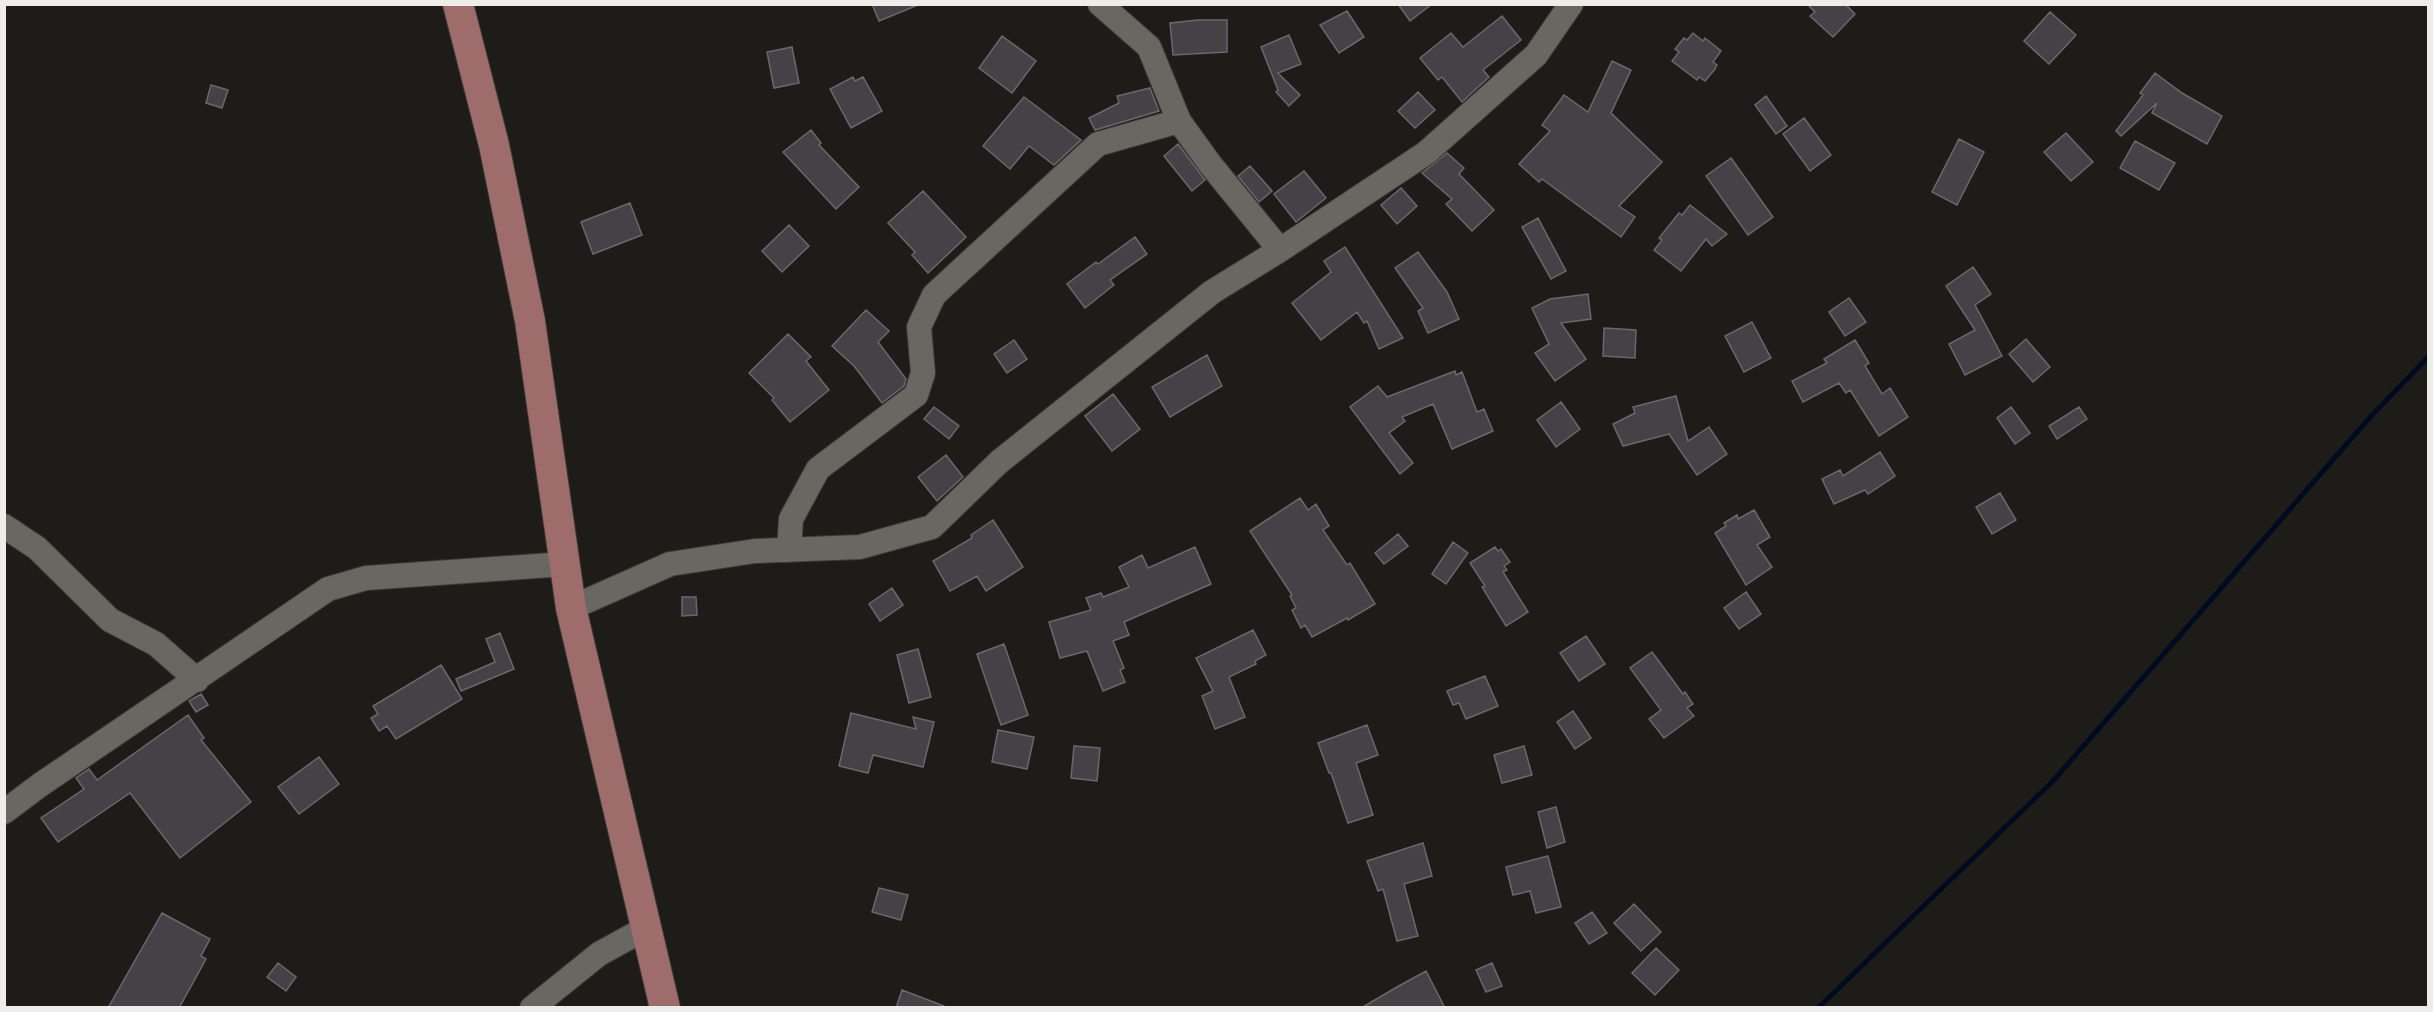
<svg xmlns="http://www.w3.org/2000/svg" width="2433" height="1012" font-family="Manrope,sans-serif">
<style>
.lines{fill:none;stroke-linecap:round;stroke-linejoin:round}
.stream{stroke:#000b21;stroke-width:5}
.building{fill:#444247;stroke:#6a676d;stroke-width:1.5}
.minor-casing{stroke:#3b3a37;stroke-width:26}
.major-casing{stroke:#3b3a37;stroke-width:32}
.minor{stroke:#696761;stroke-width:24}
.major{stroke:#9e6c6b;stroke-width:30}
</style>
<rect width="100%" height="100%" fill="#1e1c18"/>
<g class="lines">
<path class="stream" d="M1818,1008L2053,781L2372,415L2428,357"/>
</g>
<path class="building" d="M872,4H918V5L879,21Z
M1398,4H1432L1410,21Z
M1807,4H1845L1855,14L1833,37L1810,16L1815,12Z
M1347,11L1364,37L1339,53L1320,25Z
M2050,12L2076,35L2049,64L2024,41Z
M1502,16L1521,40L1483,70L1489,77L1462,102L1442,77L1438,80L1420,58L1451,33L1463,47Z
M1198,20H1227V52L1173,55L1170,23Z
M1693,33L1703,41L1705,38L1721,51L1713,62L1717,65L1715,69L1705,81L1699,77L1697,80L1672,61L1679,52L1675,49L1684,38L1687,40Z
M1289,35L1301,64L1278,73L1300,95L1289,106L1276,92L1278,90L1261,47Z
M1002,36L1036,61L1012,93L979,68Z
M792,47L799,83L774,88L767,52Z
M1612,61L1631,70L1611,113L1662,162L1619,206L1635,217L1621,237L1542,179L1539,182L1519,164L1550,131L1542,125L1564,95L1588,112Z
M2155,73L2182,93L2222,116L2207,144L2152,113L2157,103L2121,136L2116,131L2143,95L2140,93Z
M853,77L855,81L863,77L882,111L851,128L830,89Z
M211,85L228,90L222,108L206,103Z
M1150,88L1159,111L1095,130L1089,118L1119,103L1117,96Z
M1418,92L1435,110L1415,128L1398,111Z
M1766,96L1787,126L1776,134L1755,105Z
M1024,97L1081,140L1054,165L1029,146L1010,169L983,146Z
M1804,118L1831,155L1810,171L1783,134Z
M811,130L821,143L819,145L859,187L836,209L783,152Z
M2066,133L2093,162L2071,181L2044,152Z
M1959,139L1984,152L1957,205L1932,192Z
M2135,141L2175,163L2159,190L2120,168Z
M1178,144L1205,180L1192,191L1164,156Z
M1447,153L1464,168L1459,174L1494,210L1472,231L1446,204L1452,199L1422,173Z
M1731,158L1773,217L1748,235L1706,176Z
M1250,166L1272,191L1259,202L1238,176Z
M1304,171L1326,198L1296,222L1274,194Z
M1401,188L1417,206L1397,224L1381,205Z
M923,191L966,237L928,273L912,255L915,252L888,223Z
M630,203L642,235L593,254L581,222Z
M1690,205L1727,234L1712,246L1706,239L1681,271L1654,250L1662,240L1659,238L1679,213L1682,215Z
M1538,218L1566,271L1551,279L1522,227Z
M789,225L809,246L782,272L762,251Z
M1135,237L1147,254L1110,280L1114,285L1085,308L1067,284L1096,262L1098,264Z
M1345,247L1403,338L1379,349L1367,321L1364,323L1357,312L1321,340L1292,303L1331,272L1324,261Z
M1418,252L1447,292L1459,319L1428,333L1418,311L1423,308L1395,268Z
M1973,267L1991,294L1975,305L2002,356L1965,375L1949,344L1975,330L1946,286Z
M1588,294L1591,319L1561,323L1586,359L1555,381L1535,353L1549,344L1532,308L1550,299Z
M1849,298L1866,322L1845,336L1829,312Z
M866,310L889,331L878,342L906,379L904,386L882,403L854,366L832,346Z
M1752,322L1771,358L1744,372L1725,336Z
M1604,328L1636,330L1635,358L1603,356Z
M788,334L811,357L806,361L829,390L790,422L772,400L774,398L749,373Z
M2026,339L2050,367L2033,382L2009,354Z
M1014,340L1027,359L1007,373L994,354Z
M1855,340L1869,363L1865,366L1882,394L1890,388L1908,417L1879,436L1850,390L1846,393L1839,383L1803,402L1792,381L1827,363L1824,359Z
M1207,355L1222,386L1170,417L1152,387Z
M1455,371L1456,375L1462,372L1477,412L1484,409L1493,431L1452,449L1433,404L1402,417L1405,421L1389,433L1413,463L1400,474L1350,407L1378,386L1387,397Z
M1113,394L1140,429L1112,451L1085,416Z
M1676,396L1688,441L1709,427L1727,454L1697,475L1669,434L1623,446L1613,424L1635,413L1633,407Z
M1561,402L1580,429L1556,447L1537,420Z
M934,407L959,426L949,439L924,419Z
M2011,407L2030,433L2015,444L1997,418Z
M2079,407L2087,419L2057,439L2049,426Z
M1880,452L1895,476L1868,494L1865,490L1834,504L1822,479L1840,470L1843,476Z
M946,455L963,477L937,501L918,477Z
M2000,493L2016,520L1992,534L1976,507Z
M1300,498L1308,510L1316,504L1329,526L1323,530L1347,565L1350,563L1375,604L1348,620L1347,618L1312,637L1305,625L1301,628L1292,610L1296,608L1290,596L1292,595L1250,531Z
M1754,510L1770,537L1757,545L1772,567L1746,585L1715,533L1726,526L1724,523L1737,515L1738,519Z
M993,520L1023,567L986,591L977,576L950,591L933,561L972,538L971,535Z
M1398,534L1408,546L1384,564L1375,553Z
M1453,542L1468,553L1446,584L1432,574Z
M1195,547L1211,584L1124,622L1129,635L1113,641L1124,668L1120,670L1125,682L1103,691L1087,651L1060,658L1049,622L1091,610L1086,598L1101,593L1103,597L1129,587L1119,567L1142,555L1148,568Z
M1495,547L1498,551L1501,549L1510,562L1504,566L1507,570L1503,572L1528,612L1506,626L1482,587L1485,586L1470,563Z
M892,588L903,605L880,621L869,604Z
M1746,592L1761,614L1739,629L1724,608Z
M682,597H696L697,615L682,616Z
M1253,630L1266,655L1255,661L1256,664L1229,677L1245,717L1215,729L1202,696L1213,691L1196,658Z
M500,633L514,669L461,691L456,679L495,662L486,639Z
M1586,636L1605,664L1579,681L1560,653Z
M1004,644L1028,715L1001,725L977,654Z
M918,649L931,697L909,703L897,655Z
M1652,652L1683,694L1685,692L1693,704L1687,708L1694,716L1664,738L1649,719L1661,710L1630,668Z
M441,665L462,699L396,739L387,726L379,731L371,718L378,714L373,706Z
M1485,676L1498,706L1466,719L1459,703L1453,705L1447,691Z
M201,694L208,705L196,712L189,701Z
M1573,711L1591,738L1575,749L1557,722Z
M851,713L916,729L913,717L934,722L923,767L873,755L868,773L839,766Z
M188,715L204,738L201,740L251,802L180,858L130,793L58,842L41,818L84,789L76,778L89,769L97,780Z
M1367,725L1378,755L1356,763L1373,815L1348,823L1331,773H1329L1318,743Z
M998,730L1034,737L1027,769L992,762Z
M1074,746L1100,748L1097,781L1071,778Z
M1524,746L1532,775L1502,783L1494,755Z
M319,757L339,784L299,814L278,787Z
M1556,807L1565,842L1547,848L1538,812Z
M1423,843L1432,876L1404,884L1418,936L1397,941L1383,889L1378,891L1367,861Z
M1548,856L1561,907L1536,913L1530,891L1513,895L1506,867Z
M879,888L908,895L901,920L872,912Z
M1634,904L1661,932L1641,951L1614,923Z
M1592,912L1607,933L1589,944L1575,923Z
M162,913L210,939L201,956L206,959L179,1008H108Z
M1656,948L1679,970L1655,995L1632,973Z
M278,963L296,977L286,991L267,977Z
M1492,963L1502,986L1486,992L1476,970Z
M1426,971L1445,1008H1361L1397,987Z
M902,990L944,1006V1008H896Z"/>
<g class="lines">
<g class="minor-casing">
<path id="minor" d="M1100,4L1149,47L1179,121L1210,164L1280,250
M4,526L37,548L110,620L156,644L197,680
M789,550L791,519L818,469L916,395L923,373L919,327L934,295L1098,144L1179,121
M571,608L670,564L755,551L860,547L932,527L999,462L1212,292L1280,250L1426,153L1536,55L1571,4
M4,812L40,785L328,589L366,578L565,564
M532,1008L599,954L648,927"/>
</g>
<g class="major-casing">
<path id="major" d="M458,4L494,145L530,321L571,608L665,1008"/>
</g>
<use href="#minor" class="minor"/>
<use href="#major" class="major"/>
</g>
<rect width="2433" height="1012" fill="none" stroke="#eeedea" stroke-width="12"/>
</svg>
